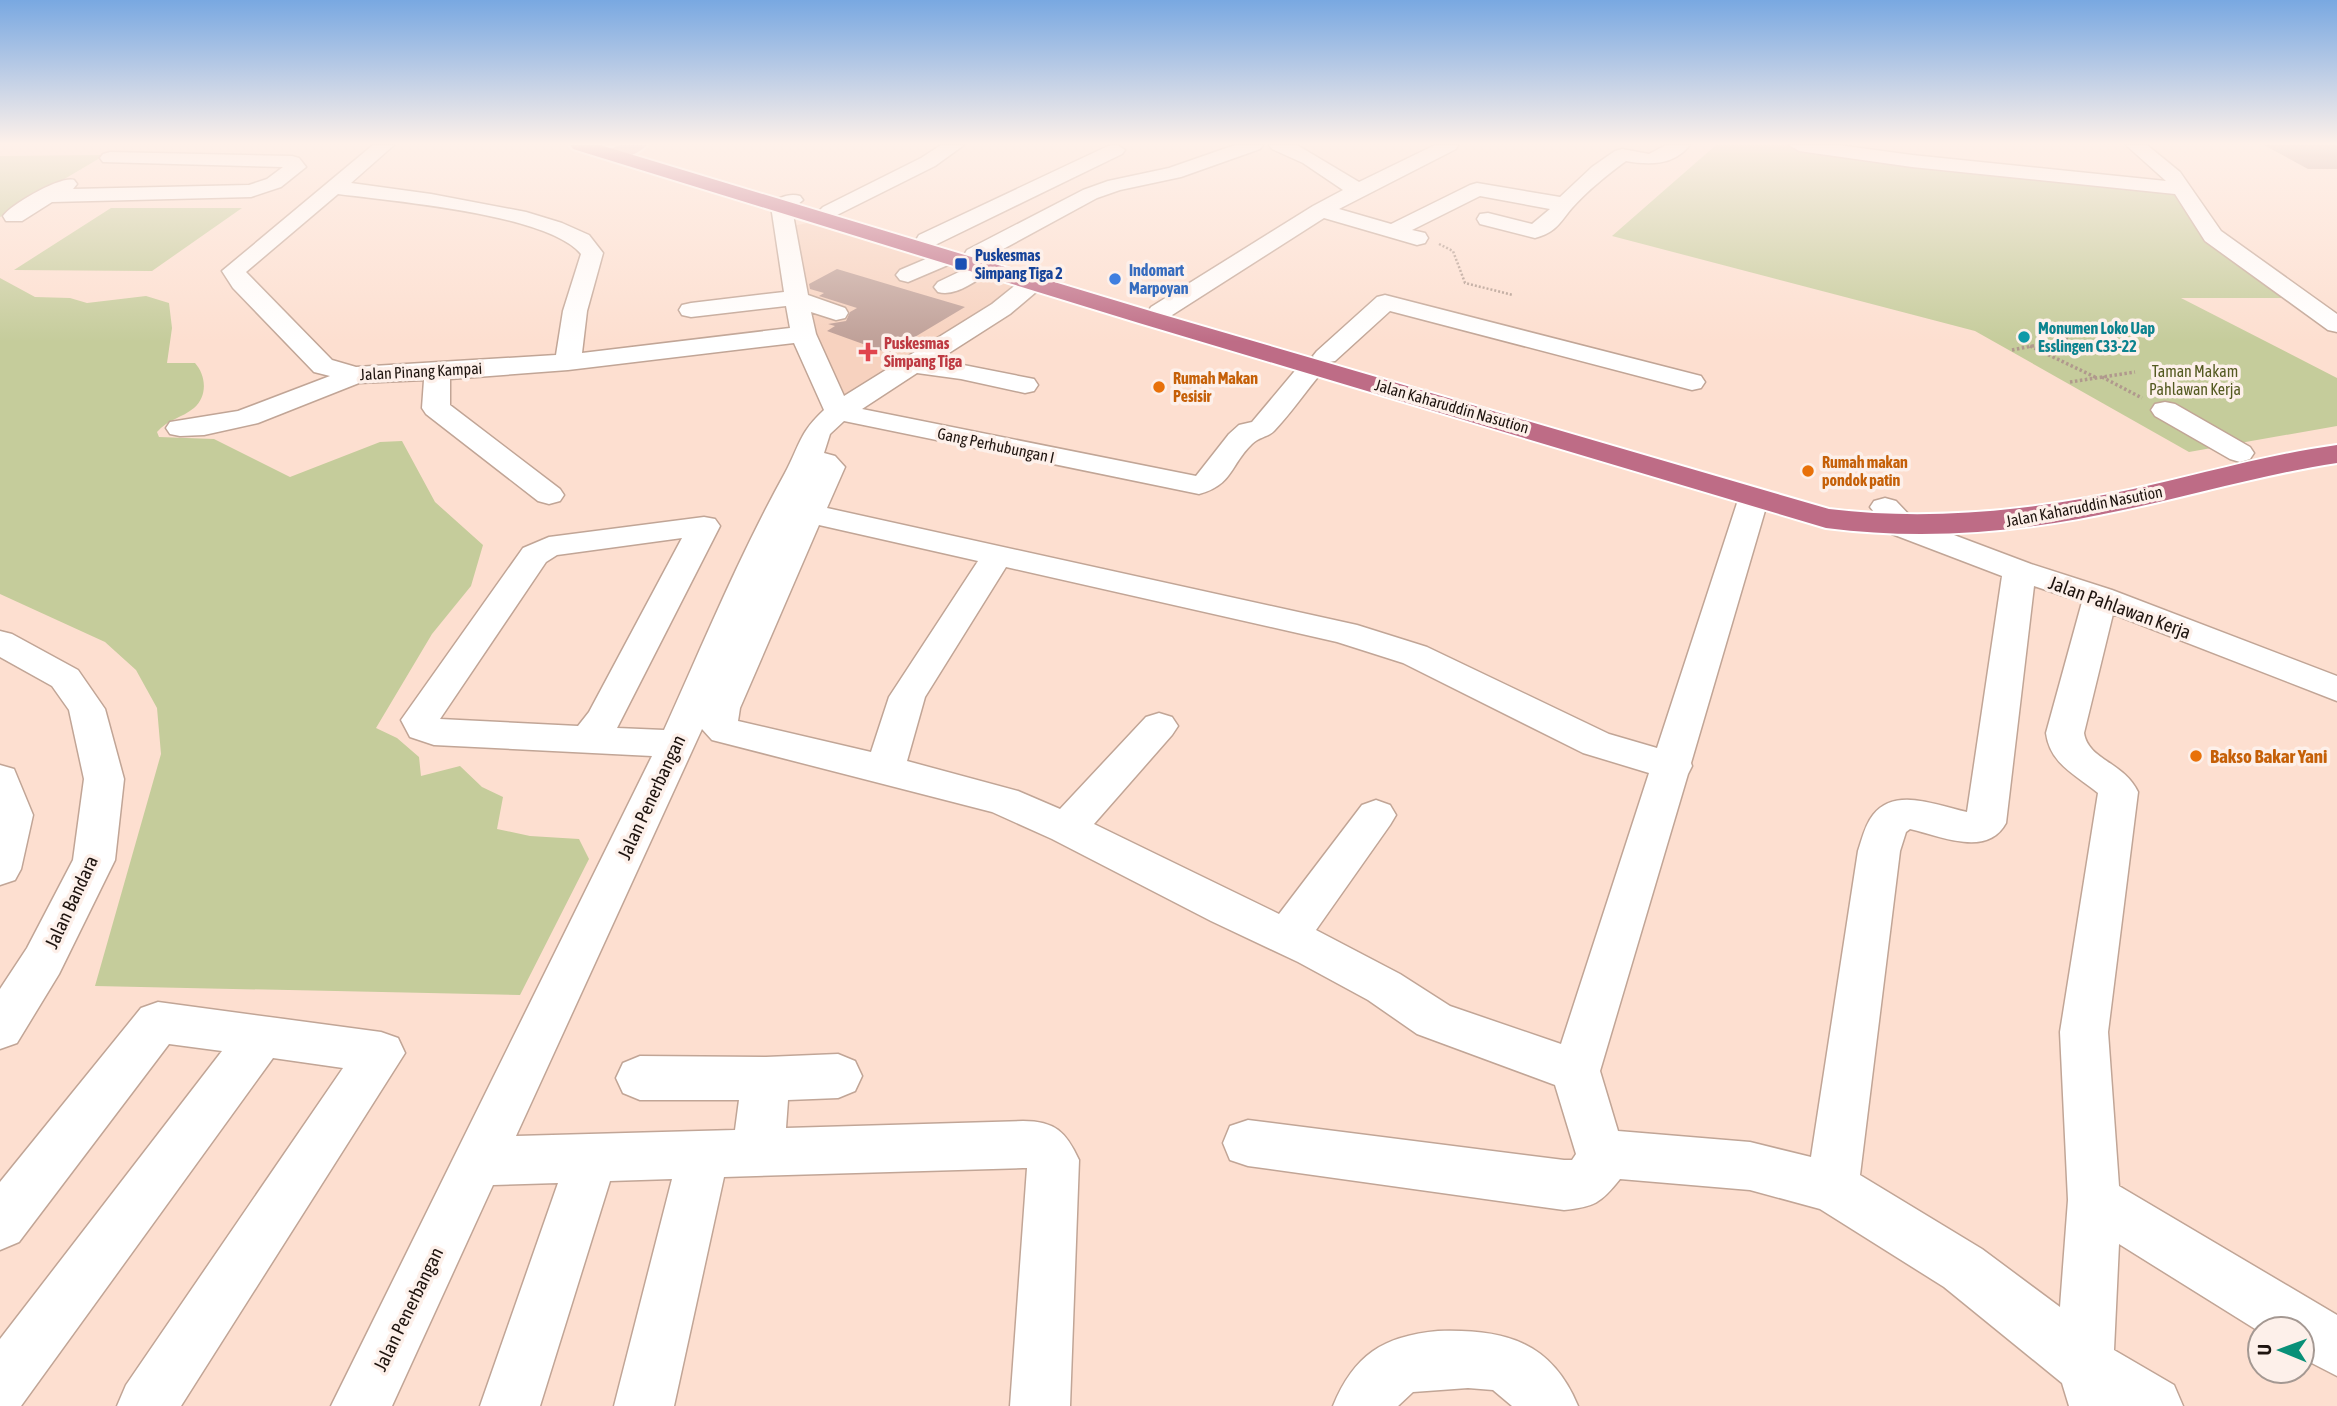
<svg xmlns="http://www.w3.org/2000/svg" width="2337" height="1406" font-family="'Asap Condensed',sans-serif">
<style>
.built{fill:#f7d2bf}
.green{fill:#c5cc9b}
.building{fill:#bfa098}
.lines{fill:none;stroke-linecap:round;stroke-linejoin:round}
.minor-casing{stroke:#c1a596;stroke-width:3}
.major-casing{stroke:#fff;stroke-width:4}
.highway-casing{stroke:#fff;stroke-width:4}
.path-far1{stroke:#b0998d;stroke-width:2.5;stroke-dasharray:2 2;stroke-linecap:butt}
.path{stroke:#b0998d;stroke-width:3.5;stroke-dasharray:2.5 2.5;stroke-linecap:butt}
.minor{fill:#fff;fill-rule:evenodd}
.major{fill:#d8a7b6;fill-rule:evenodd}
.highway{fill:#be6c86;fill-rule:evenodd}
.transit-dot{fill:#1a4fb4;stroke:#fdf0ea;stroke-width:2.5}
.shop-dot{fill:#3f7fe0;stroke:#fdf0ea;stroke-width:2.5}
.culture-dot{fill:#0f9aa8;stroke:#fdf0ea;stroke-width:2.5}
.health-dot{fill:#e0444e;stroke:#fdf0ea;stroke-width:2.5}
.food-dot{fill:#e8710a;stroke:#fdf0ea;stroke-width:2.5}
.labels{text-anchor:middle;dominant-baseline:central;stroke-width:7;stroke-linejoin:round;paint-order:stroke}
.far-transit-label{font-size:16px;font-weight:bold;fill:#164399;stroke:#fdf0ea;text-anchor:start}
.far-shop-label{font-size:16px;font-weight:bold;fill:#366cbe;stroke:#fdf0ea;text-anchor:start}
.far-culture-label{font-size:16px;font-weight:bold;fill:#0d838f;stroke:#fdf0ea;text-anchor:start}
.far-health-label{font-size:16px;font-weight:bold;fill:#be3a42;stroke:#fdf0ea;text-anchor:start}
.far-street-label{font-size:16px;fill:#1e140f;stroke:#fdf0ea}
.far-park-label{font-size:16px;fill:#545a21;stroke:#fdf0ea}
.far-food-label{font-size:16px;font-weight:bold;fill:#c56008;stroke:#fdf0ea;text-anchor:start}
.street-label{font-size:19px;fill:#1e140f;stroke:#fdf0ea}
.food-label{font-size:19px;font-weight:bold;fill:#c56008;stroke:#fdf0ea;text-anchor:start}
</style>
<rect width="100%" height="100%" fill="#fddfd0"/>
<path class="built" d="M808,223L1020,285L997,306L848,399L823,397L794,230L797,225Z"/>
<path class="green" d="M1716,145H1785L1848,155L2172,191L2199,233L2285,298H2181L2337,378V426L2189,452L1975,331L1612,236Z
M105,155L0,217V156Z
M111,208H242L152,271L14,270Z
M0,278L35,297L70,298L87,303L146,296L169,303L172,328L167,363H195C206,375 208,396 194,408C182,418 168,419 157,432L159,437L214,439L290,477L380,442L402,441L435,502L483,545L471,586L432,634L376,728L397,738L419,757L421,776L460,766L482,787L503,797L497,829L530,836L579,839L589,859L520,995L95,986L161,754L157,708L136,670L105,642L0,594Z"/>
<path class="building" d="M2264,145H2337V169H2308Z
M837,269L914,292L965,307L888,353L827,331L835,326L828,324L846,321L850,312L857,308L819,296L824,293L810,289L809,284Z"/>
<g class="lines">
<g class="minor-casing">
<path id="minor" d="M373,145H394L351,183L431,194L526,212L562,223L589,235L603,253L587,311L582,353L790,328L786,306L691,317L682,315L679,310L682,305L691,303L784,292L771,206C777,197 790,193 800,196L803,200L792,209L808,295L845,308L848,313L845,318L836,320L811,312L816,334L844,396L992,304L1033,271H1049L1053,276L1049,281L1010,314L938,360L1034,379L1038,385L1034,391L1025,393L961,379L917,373L862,409L1196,476L1229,434L1239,425L1252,422L1304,360L1315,359L1313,356L1317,351L1377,297L1385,295L1701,376L1705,382L1701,388L1692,390L1390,311L1335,361L1324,363L1326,366L1322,372C1306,391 1292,412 1274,431C1268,437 1259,437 1252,444C1230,465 1233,485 1199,494L844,421L830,434L824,453L835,456L845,467L827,508L1357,625L1427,647L1609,734L1657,748L1739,497L1743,491L1754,488L1765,491L1769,497L1691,763L1692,766L1688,774L1600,1071L1618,1131L1750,1142L1811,1157L1858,851C1862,839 1865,825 1873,815C1895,786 1938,806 1967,812L2002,576L1892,534L1870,507L1874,501L1885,498L1896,501L1914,520L2031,564L2112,590L2337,676V701L2113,614L2084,733C2088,760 2124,762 2138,792L2108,1032L2119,1186L2337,1315V1376L2302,1358V1329H2260V1332L2119,1244L2114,1350L2174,1385L2183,1406H2069L2062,1383L1944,1287L1820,1209L1750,1190L1620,1179C1601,1203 1594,1207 1564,1210L1248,1166L1230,1160L1223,1143L1230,1126L1248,1120L1564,1160H1572L1576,1154L1555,1085L1417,1034L1368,1000L1298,962L1211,921L1052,839L992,812L712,740L702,729L516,1136L735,1130L739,1100H640L623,1093L616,1078L623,1063L640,1056L766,1057L838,1054L855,1061L862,1076L855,1091L838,1098L788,1100L786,1128L1023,1121C1055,1121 1066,1132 1079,1160L1070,1406H1010L1027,1168H1023L724,1177L674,1406H614L672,1179L610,1181L540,1406H480L558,1183L493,1185L392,1406H331L652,756L434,745L410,737L401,720L523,548L549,537L704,517L715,519L720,526L617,728L664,730C703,644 739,556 785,473C800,445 799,433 824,410L794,343L568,370L450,379V405L560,489L564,495L560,501L549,504L538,501L426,414L422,408L424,380L359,383L258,423L204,435L180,436L170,434L166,428L170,422L238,411L330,376L314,372L233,288L222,271ZM338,194C392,201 548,214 581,254L563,311L556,355L356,367L332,360L246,272ZM819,525L978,561L889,697L871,752L738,721L740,708ZM682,538L589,712L578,726L440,719L546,562L557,555ZM1006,567L1337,642L1403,663L1583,753L1649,773L1561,1044L1450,1006L1400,974L1316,930L1390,825L1396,815L1390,805L1376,800L1362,805L1279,914L1094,824L1172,735L1178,726L1172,717L1159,713L1146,717L1060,809L1018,791L907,761L925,697ZM2034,586L2082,602L2046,733C2050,764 2076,775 2098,793L2060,1032L2068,1200L2060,1307L1982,1249L1860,1175L1900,851L1906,832L1910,829C1941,836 1987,858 2006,823Z
M941,145H964L935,166L837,215H823L819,211L823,207L921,158Z
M1117,145L1125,150L1122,154L935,245H919L916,240L919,235L1108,146Z
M1235,145H1263L1260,149L1181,177L1120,190L1097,198L983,260H967L964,255L967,250L1083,190L1108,181L1169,168Z
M1269,145H1297L1359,182L1435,145H1458L1456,149L1339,209L1391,224L1470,185L1477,183L1560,197L1592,167L1615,151L1622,149L1649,154L1666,145H1690C1673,166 1649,165 1626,161C1607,175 1587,191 1572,208C1560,222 1557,232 1535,238L1480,224L1477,219L1480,214L1488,213L1532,224L1550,209L1480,196L1412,230L1425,233L1428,238L1425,243L1417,245L1324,218L1169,317L1160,319L1151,317L1148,312L1151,307L1313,206L1343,190L1303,163L1272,149Z
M1789,145H1838L1912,155L2166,181L2126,145H2147L2180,172L2221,231L2337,314V332L2328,330L2205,241L2175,194L1912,167L1799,151Z
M110,152L292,156L299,158L306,167L281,187L251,197L52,202L22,221H6L3,216C12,204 60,176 74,180L77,184L73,189L249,185L267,179L283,167L103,162L100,158L103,154Z
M947,250L955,252L958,257L955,262L908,282L900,280L896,275L900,270Z
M982,261L990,263L993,268L990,273C974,281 956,297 938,292L934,287L938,282Z
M2165,402L2175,404L2250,447L2254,453L2250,459L2240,462L2230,459L2155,416L2151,410L2155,404Z
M0,631L12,634L78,670L105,709L124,779L115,860L59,974L17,1043L0,1049V989L27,948L73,860L84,779L69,710L52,686L0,657Z
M0,765L14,769L33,815L21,869L15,880L0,885Z
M158,1002L381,1032L398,1038L405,1053L181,1406H117L126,1385L343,1068L273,1058L21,1406H0V1339L222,1051L169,1044L19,1242L0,1250V1182L141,1008Z
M1438,1331C1504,1329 1551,1341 1578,1406H1512L1493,1390L1468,1388L1413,1392L1398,1406H1333C1354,1355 1383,1336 1438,1331Z"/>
</g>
<g class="major-casing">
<path id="major" d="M620,145H647C639,154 620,161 608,158L605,154L608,150Z"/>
</g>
<g class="highway-casing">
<path id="highway" d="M570,145H600L1157,313L1829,509C1929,521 2025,511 2124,491C2195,476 2265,455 2337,445V463C2265,474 2194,495 2123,510C2022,532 1929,541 1826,528L1139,323L573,149Z"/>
</g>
<path class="path-far1" d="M1439,244L1453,251L1465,283L1513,295"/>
<path class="path" d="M2030,346L2097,378
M2012,350L2068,339
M2102,377L2142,398
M2070,382L2135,372"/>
<use href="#minor" class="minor"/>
<use href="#major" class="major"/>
<use href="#highway" class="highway"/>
</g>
<linearGradient id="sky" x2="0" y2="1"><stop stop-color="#79a8e1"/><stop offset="0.42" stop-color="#fef1ea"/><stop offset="1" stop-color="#fef1ea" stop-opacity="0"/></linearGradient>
<rect width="2337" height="342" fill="url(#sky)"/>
<rect class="transit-dot" x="954" y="257" width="14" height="14" rx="3.5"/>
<circle class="shop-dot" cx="1115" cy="279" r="7"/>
<circle class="culture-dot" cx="2024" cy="337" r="7"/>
<path class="health-dot" d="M864.5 341.5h7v7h7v7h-7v7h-7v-7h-7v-7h7z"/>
<g class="food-dot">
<circle cx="1159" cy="387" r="7"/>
<circle cx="1808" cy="471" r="7"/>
<circle cx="2196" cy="756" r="7"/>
</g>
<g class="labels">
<g class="far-transit-label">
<text x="975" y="255">Puskesmas<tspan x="975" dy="18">Simpang Tiga 2</tspan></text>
</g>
<g class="far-shop-label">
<text x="1129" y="270">Indomart<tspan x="1129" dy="18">Marpoyan</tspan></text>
</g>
<g class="far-culture-label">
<text x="2038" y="328">Monumen Loko Uap<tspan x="2038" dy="18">Esslingen C33-22</tspan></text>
</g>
<g class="far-health-label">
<text x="884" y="343">Puskesmas<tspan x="884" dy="18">Simpang Tiga</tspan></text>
</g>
<g class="far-street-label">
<text transform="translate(421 371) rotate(-3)">Jalan Pinang Kampai</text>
<text transform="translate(1452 406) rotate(16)">Jalan Kaharuddin Nasution</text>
<text transform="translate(996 445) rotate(12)">Gang Perhubungan I</text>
<text transform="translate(2084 506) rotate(-11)">Jalan Kaharuddin Nasution</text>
</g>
<g class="far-park-label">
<text x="2195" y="371">Taman Makam<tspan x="2195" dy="18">Pahlawan Kerja</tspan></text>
</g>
<g class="far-food-label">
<text x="1173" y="378">Rumah Makan<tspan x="1173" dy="18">Pesisir</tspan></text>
<text x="1822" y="462">Rumah makan<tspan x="1822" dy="18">pondok patin</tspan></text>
</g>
<g class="street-label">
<text transform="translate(2120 607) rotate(20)">Jalan Pahlawan Kerja</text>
<text transform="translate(651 797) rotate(-65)">Jalan Penerbangan</text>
<text transform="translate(71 902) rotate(-65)">Jalan Bandara</text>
<text transform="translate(408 1309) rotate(-64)">Jalan Penerbangan</text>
</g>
<g class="food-label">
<text x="2210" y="756">Bakso Bakar Yani</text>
</g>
</g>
<g transform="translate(2281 1350) rotate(271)"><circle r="33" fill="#fdf0ea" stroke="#a49892" stroke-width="2"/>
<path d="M0-5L12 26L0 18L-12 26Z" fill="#099078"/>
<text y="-10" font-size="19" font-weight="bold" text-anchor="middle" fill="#1e140f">U</text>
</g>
</svg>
